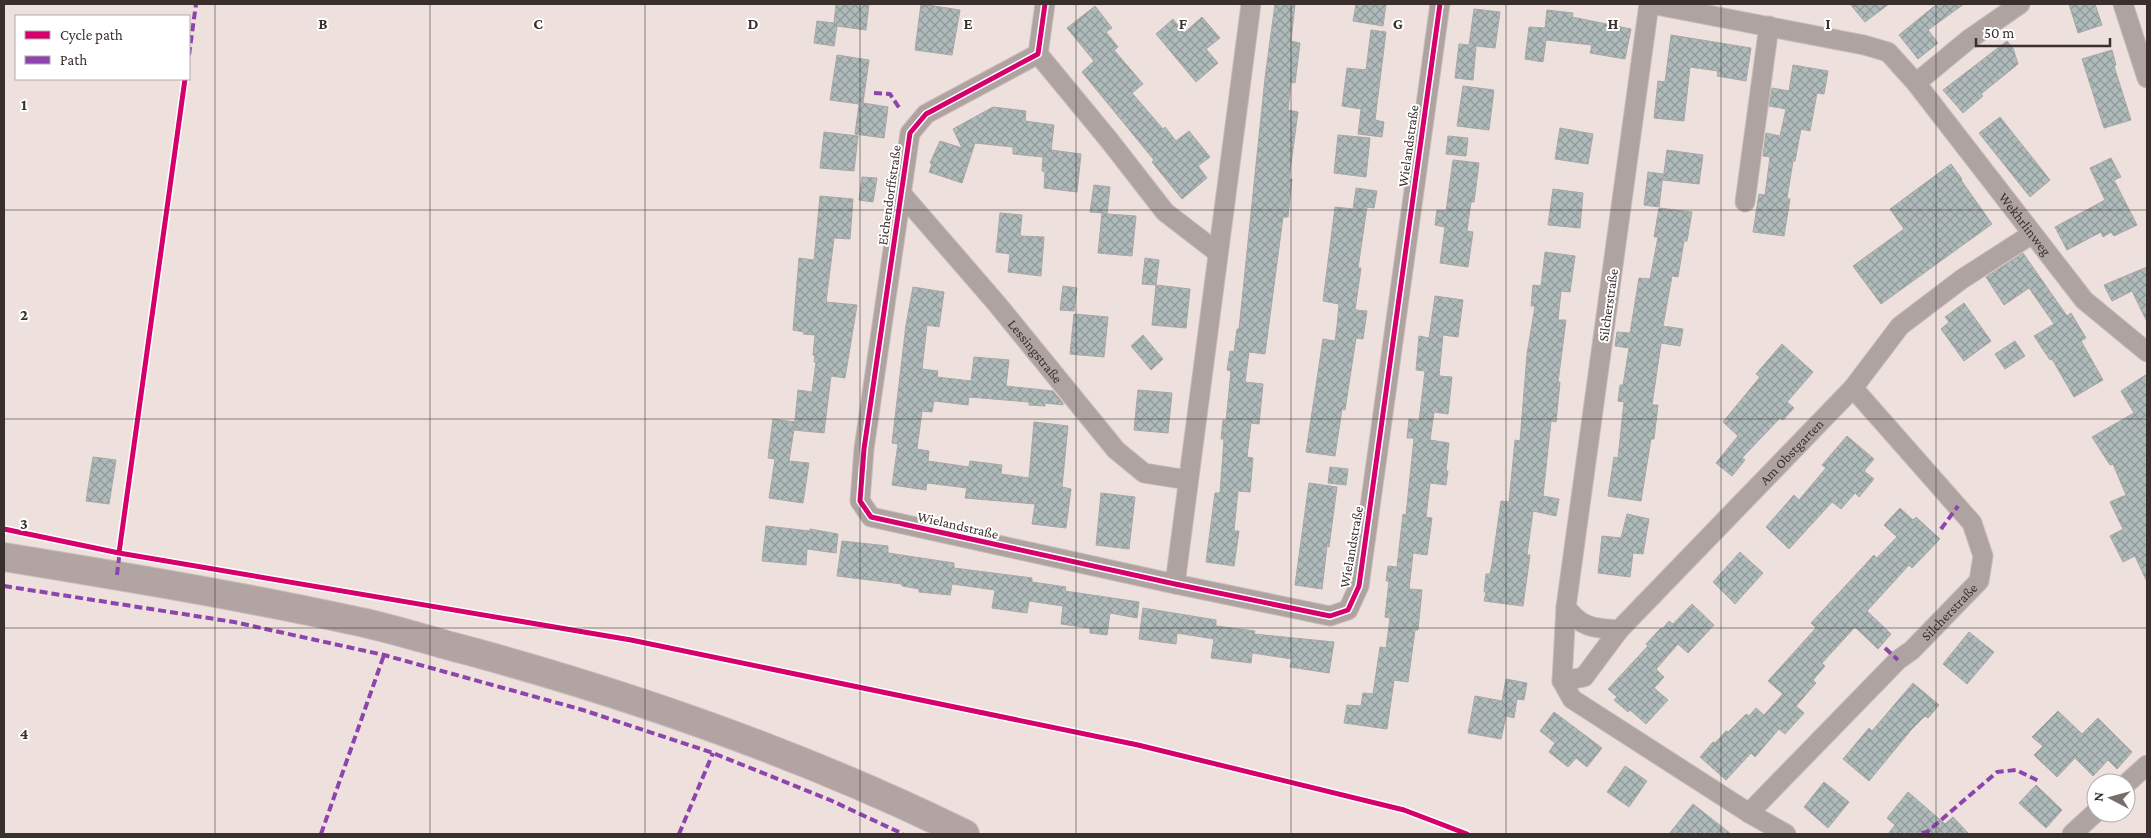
<svg xmlns="http://www.w3.org/2000/svg" width="2151" height="838" font-family="'Crimson Pro',serif">
<style>
.building{fill:url(#building-cross-hatch);stroke:#a9a7a6}
.lines{fill:none;stroke-linecap:round;stroke-linejoin:round}
.street-casing{stroke:#c8bdbb;stroke-width:21}
.primary-casing{stroke:#c8bdbb;stroke-width:30}
.street{stroke:#afa3a1;stroke-width:19}
.primary{stroke:#b2a4a2;stroke-width:28}
.quiet{stroke:#8e44ad;stroke-width:4;stroke-dasharray:8 4;stroke-linecap:butt}
.cycleway-casing{stroke:#fff;stroke-width:8}
.cycleway{stroke:#d6006c;stroke-width:5}
.grid{fill:none;stroke:#392f2d;stroke-width:1;stroke-opacity:0.55}
.labels{text-anchor:middle;dominant-baseline:central;stroke-width:4;stroke-linejoin:round;paint-order:stroke}
.street-label{font-size:14px;fill:#392f2d;stroke:#fff}
.grid-label{font-size:16px;text-anchor:middle;font-weight:bold;fill:#392f2d;stroke:#fff;stroke-width:4;stroke-linejoin:round;paint-order:stroke}
</style>
<defs>
<pattern id="building-cross-hatch" width="8" height="8" patternUnits="userSpaceOnUse" patternTransform="scale(1.25)"><rect width="8" height="8" fill="#aebbba"/><path d="M0 0l8 8M0 8l8-8" fill="none" stroke="#8f9898"/></pattern>
</defs>
<rect width="100%" height="100%" fill="#eee0dd"/>
<path class="building" d="M836,4H869L866,30L837,26L834,46L814,43L817,21L834,23Z
M921,4L960,10L952,55L915,50Z
M1275,4H1295L1291,41L1300,43L1295,83L1291,82L1288,110L1298,112L1289,179H1292L1288,217H1283L1265,354L1249,352L1245,382L1263,384L1259,424L1251,423L1247,457L1253,458L1250,492L1238,491L1234,531H1239L1234,566L1206,562L1215,493H1220L1224,439H1221L1223,420L1226,421L1231,371L1227,370L1230,351L1234,352L1237,329H1239L1265,78Z
M1356,4H1386L1383,26L1353,21Z
M1850,4H1889L1865,22Z
M1937,4H1964L1928,30L1938,43L1918,59L1899,35Z
M2069,4H2095L2102,25L2078,33Z
M1095,6L1112,28L1106,32L1118,47L1114,50L1143,84L1132,93L1163,129L1165,127L1176,141L1189,131L1210,157L1198,166L1207,178L1182,199L1152,162L1154,160L1082,72L1094,61L1067,28Z
M1474,9L1500,12L1495,48L1476,46L1473,80L1455,78L1459,44L1469,45Z
M1547,10L1573,13L1572,17L1631,29L1625,59L1590,53L1592,45L1546,40L1543,62L1525,59L1529,27L1545,28Z
M1202,17L1220,38L1206,49L1218,63L1196,82L1156,34L1173,19L1184,33Z
M1371,30L1386,32L1375,120L1384,122L1382,137L1358,134L1361,109L1342,106L1347,68L1366,70Z
M1671,35L1751,48L1746,81L1717,76L1718,71L1690,67L1684,121L1654,118L1658,81L1665,82Z
M2007,41L2013,48L2018,64L1981,94L1983,96L1963,113L1943,90Z
M2112,50L2116,65L2114,66L2131,120L2104,128L2082,59Z
M837,55L869,60L863,103L888,107L884,138L855,134L859,104L830,100Z
M1793,65L1828,71L1824,94L1817,93L1810,131L1801,129L1795,161H1793L1787,198L1790,199L1784,236L1753,232L1759,194L1765,195L1770,157L1763,156L1766,133L1780,136L1786,109L1769,106L1772,88L1789,91Z
M1463,86L1494,90L1489,130L1457,126Z
M993,107L1026,111L1025,121L1054,125L1051,150L1081,154L1077,192L1044,188L1045,172L1042,171L1043,157L1013,154V147L975,143L962,183L929,172L932,164L930,163L940,141L962,148L953,129Z
M2000,117L2050,180L2030,197L1979,133Z
M1560,128L1593,134L1588,164L1555,159Z
M824,132L858,136L854,171L820,168Z
M1338,135L1370,138L1366,177L1334,173Z
M1448,136L1468,138L1466,156L1446,154Z
M1667,150L1703,155L1699,184L1663,180Z
M2111,158L2121,177L2114,180L2137,225L2114,236L2111,232L2103,237L2101,232L2067,250L2055,227L2105,200L2090,168Z
M1453,160L1479,163L1474,202H1471L1467,231L1473,232L1468,267L1440,263L1445,227L1435,225L1437,210L1446,211Z
M1951,164L1962,179L1961,180L1992,224L1881,304L1853,266L1904,229L1890,209Z
M1648,172L1663,174L1659,207L1644,205Z
M862,177L877,178L873,202L859,200Z
M1094,185L1110,187L1107,214L1136,216L1132,256L1098,253L1102,213H1104L1090,212Z
M1356,188L1377,191L1374,208L1367,207L1358,268H1361L1355,310L1367,311L1363,339L1356,338L1345,410L1342,409L1335,456L1306,452L1323,339L1335,341L1337,326L1339,304L1323,301L1335,207L1353,209Z
M1553,189L1583,193L1580,228L1548,225Z
M820,196L853,199L850,239L834,238L826,302L857,305L845,378L831,376L824,433L794,430L798,390L812,392L816,362H814L815,356L813,355L815,335L803,334L804,332L793,330L799,258L814,260Z
M1659,208L1692,212L1687,241H1684L1678,277L1672,276L1663,326L1683,329L1680,346L1661,343L1652,405H1658L1654,439H1651L1641,501L1608,496L1614,457L1618,458L1624,402L1618,401L1620,385H1623L1629,348L1615,346L1617,332L1630,333L1639,278L1650,279L1658,237H1654Z
M1000,213L1022,215L1020,236L1044,237L1041,276L1008,272L1010,254L996,252Z
M1545,252L1575,256L1570,292L1561,291L1558,320H1566L1558,382H1560L1556,422L1551,421L1543,496L1559,499L1556,516L1533,511L1527,555H1530L1523,606L1484,601L1486,592H1484L1486,574H1490L1492,564L1501,501L1509,502L1515,440L1520,441L1527,354L1535,306H1531L1533,285L1541,286Z
M2023,253L2067,316L2071,313L2086,338L2081,341L2103,380L2074,397L2052,359L2050,360L2034,336L2054,324L2029,288L2004,305L1986,277Z
M1145,258L1159,260L1156,285L1142,284Z
M2147,267V322L2132,291L2112,301L2104,285Z
M1156,285L1190,289L1186,328L1152,325Z
M1063,286L1077,288L1074,311L1060,310Z
M913,287L944,292L939,327L927,325L922,369L938,371L937,377L971,381L974,357L1009,360L1006,386L1053,391L1063,403V405L1045,403V406L1029,405V402L969,397L968,405L934,401L932,412L922,411L917,449L929,451L928,461L969,467L970,461L1002,465L1001,474L1029,478L1034,422L1068,426L1062,487L1071,489L1066,528L1032,524L1035,504L965,498L967,488L927,483L926,490L892,485L898,444L892,443L906,325Z
M1435,296L1463,300L1458,337L1443,335L1439,376L1452,377L1448,414L1434,412L1430,440L1449,443L1446,471H1448L1446,485L1430,483L1426,517L1432,518L1427,555L1413,553L1409,589L1422,590L1418,630H1415L1408,682L1394,680L1387,729L1344,723L1347,705L1361,706L1363,693L1373,694L1380,647L1386,648L1390,618L1385,617L1389,581H1386L1388,566L1397,567L1403,514L1406,515L1414,438H1407L1409,419L1419,421L1425,371L1416,370L1419,336L1429,338Z
M1964,303L1991,341L1964,361L1941,329L1949,322L1945,317Z
M1074,314L1108,317L1104,357L1070,354Z
M1143,335L1163,359L1151,370L1131,346Z
M2015,341L2025,356L2005,369L1995,354Z
M1782,344L1813,372L1787,402L1794,408L1783,420L1780,418L1742,458L1745,460L1732,476L1716,463L1738,436L1723,422L1760,377L1756,374Z
M2147,374V582L2135,556L2123,562L2110,536L2123,529L2110,502L2126,495L2113,464L2110,465L2092,437L2134,413L2121,391Z
M1138,390L1172,393L1168,433L1134,430Z
M773,419L795,422L789,461L809,463L803,503L769,498L775,459L768,458Z
M1847,436L1874,459L1864,471L1874,479L1859,497L1855,493L1841,509L1832,502L1789,549L1766,527L1794,495L1799,500L1826,468L1822,465Z
M93,457L116,460L109,504L86,501Z
M1330,467L1348,469L1346,485L1328,483Z
M1309,483L1337,487L1329,547L1327,546L1322,589L1295,585Z
M1101,493L1135,497L1129,549L1096,545Z
M1900,508L1913,520L1916,517L1940,539L1912,568L1909,565L1867,611L1891,634L1878,649L1855,627L1822,663L1825,666L1813,680L1816,683L1796,706L1804,713L1785,734L1779,729L1755,757L1751,753L1726,780L1700,757L1713,742L1715,743L1726,731L1728,732L1746,714L1749,716L1756,708L1764,715L1783,694L1768,681L1816,628L1811,623L1874,555L1877,558L1897,537L1884,525Z
M1627,514L1649,519L1643,554L1633,553L1630,577L1598,573L1602,536L1621,538Z
M766,526L810,531V529L838,534L836,553L807,549L806,565L762,561Z
M842,541L888,546V553L954,563V568L1032,578V582L1066,587L1065,591L1139,602L1137,618L1110,613L1107,635L1090,633V628L1061,624L1063,606L1029,601L1027,613L992,608L995,590L952,584L950,595L919,592V589L902,586V584L837,576Z
M1740,552L1763,573L1735,604L1713,582Z
M1692,604L1714,625L1688,653L1678,644L1656,669L1664,677L1654,688L1668,700L1646,724L1630,710L1628,712L1614,700L1617,697L1608,689L1648,646L1646,644L1661,628L1662,629L1669,621L1673,624Z
M1143,608L1216,620V626L1255,631L1254,634L1334,642L1329,673L1290,667L1292,659L1252,653L1251,663L1211,658L1214,639L1177,633L1176,644L1139,639Z
M1969,632L1994,652L1967,684L1943,664Z
M1506,679L1527,683L1524,700L1517,699L1514,718L1506,716L1501,739L1468,733L1475,696L1502,701Z
M1913,683L1939,705L1928,718L1925,716L1911,730L1869,781L1843,759L1869,728L1872,731Z
M2058,711L2082,734L2098,718L2132,752L2117,769L2108,760L2093,776L2075,758L2057,777L2034,755L2043,746L2032,737Z
M1554,712L1602,748L1587,767L1576,758L1568,767L1549,752L1555,743L1540,731Z
M1625,766L1647,781L1629,807L1607,792Z
M1824,782L1849,802L1828,828L1804,807Z
M2036,785L2062,810L2046,828L2019,803Z
M1908,792L1945,824L1953,817L1969,834H1888L1895,825L1887,818Z
M1693,804L1731,834H1669Z"/>
<g class="lines">
<g class="street-casing">
<g id="street">
<path d="M1045,4L1038,54L926,114L910,133L864,449L860,501L871,517L1175,584L1330,616L1348,610L1359,586L1440,4"/>
<path id="s1" d="M1649,4L1566,607L1562,681L1572,699L1749,813L1898,660L1912,650L1979,581L1983,556L1972,523L1853,388"/>
<path id="s2" d="M1651,4L1864,45L1888,52L1916,83L2084,300L2147,352"/>
<path d="M2123,4L2147,78"/>
<path d="M1038,54L1109,140L1165,212L1217,252"/>
<path d="M1916,83L1968,40L2020,4"/>
<path id="s3" d="M900,192L997,304L1116,450L1144,473L1188,480"/>
<path d="M1745,202L1769,26"/>
<path d="M1175,584L1251,4"/>
<path d="M1566,607C1581,628 1594,628 1619,630"/>
<path id="s4" d="M1562,681L1584,677L1619,630L1853,388L1900,326L1962,279L2032,234"/>
<path d="M2126,784L2147,765"/>
<path d="M1749,813L1786,834"/>
<path d="M2072,834L2096,812"/>
</g>
</g>
<g class="primary-casing">
<path id="primary" d="M4,557C120,576 236,595 351,620C392,628 433,642 473,652C644,699 806,756 965,834"/>
</g>
<use href="#street" class="street"/>
<use href="#primary" class="primary"/>
<path class="quiet" d="M189,55L196,4
M874,93L890,94L900,109
M1941,529L1958,506
M117,575L120,549
M4,586L234,622L384,655L583,710L713,753L830,800L903,834
M1885,648L1898,660
M1922,833L1927,832L1997,772L2016,770L2039,781
M321,834L384,655
M679,834L713,753"/>
<g class="cycleway-casing">
<path id="cycleway" d="M1045,4L1038,54L926,114L910,133L864,449L860,501L871,517L1175,584L1330,616L1348,610L1359,586L1440,4
M4,529L119,553L631,640L1138,745L1404,810L1467,834
M119,553L185,79"/>
</g>
<use href="#cycleway" class="cycleway"/>
</g>
<path class="grid" d="M215,4V834M430,4V834M645,4V834M860,4V834M1076,4V834M1291,4V834M1506,4V834M1721,4V834M1936,4V834M4,210H2147M4,419H2147M4,628H2147"/>
<g class="labels">
<g class="street-label">
<text transform="translate(1408 146) rotate(-82)">Wielandstraße</text>
<text transform="translate(889 195) rotate(-82)">Eichendorffstraße</text>
<text stroke="none"><textPath href="#s2" startOffset="462">Wekhrlinweg</textPath></text>
<text transform="translate(1608 305) rotate(-82)">Silcherstraße</text>
<text stroke="none"><textPath href="#s3" startOffset="209">Lessingstraße</textPath></text>
<text stroke="none"><textPath href="#s4" startOffset="329">Am Obstgarten</textPath></text>
<text transform="translate(958 525) rotate(13)">Wielandstraße</text>
<text transform="translate(1351 547) rotate(-80)">Wielandstraße</text>
<text stroke="none"><textPath href="#s1" startOffset="1198">Silcherstraße</textPath></text>
</g>
</g>
<g class="grid-label">
<text x="323" y="29">B</text>
<text x="538" y="29">C</text>
<text x="753" y="29">D</text>
<text x="968" y="29">E</text>
<text x="1183" y="29">F</text>
<text x="1398" y="29">G</text>
<text x="1613" y="29">H</text>
<text x="1828" y="29">I</text>
<text x="24" y="110">1</text>
<text x="24" y="320">2</text>
<text x="24" y="529">3</text>
<text x="24" y="739">4</text>
</g>
<rect width="2151" height="838" fill="none" stroke="#392f2d" stroke-width="10"/>
<rect x="15" y="15" width="175" height="65" fill="#ffffff" stroke="#b0acab"/>
<rect x="25" y="31" width="25" height="8" fill="#d6006c" stroke="#b0acab"/>
<text x="60" y="40" font-size="15" fill="#392f2d">Cycle path</text>
<rect x="25" y="56" width="25" height="8" fill="#8e44ad" stroke="#b0acab"/>
<text x="60" y="65" font-size="15" fill="#392f2d">Path</text>
<g transform="translate(2111 798) rotate(276)"><circle r="24" fill="#ffffff" stroke="#b0acab"/>
<path d="M0-4L9 19L0 12L-9 19Z" fill="#786d6b"/>
<text y="-8" font-size="14" font-weight="bold" text-anchor="middle" fill="#392f2d">N</text>
</g>
<path d="M1976 38v8h134v-8" fill="none" stroke="#392f2d" stroke-width="2.5"/>
<text x="1984" y="38" font-size="15" fill="#392f2d" stroke="#ffffff" stroke-width="4" paint-order="stroke">50 m</text>
</svg>
